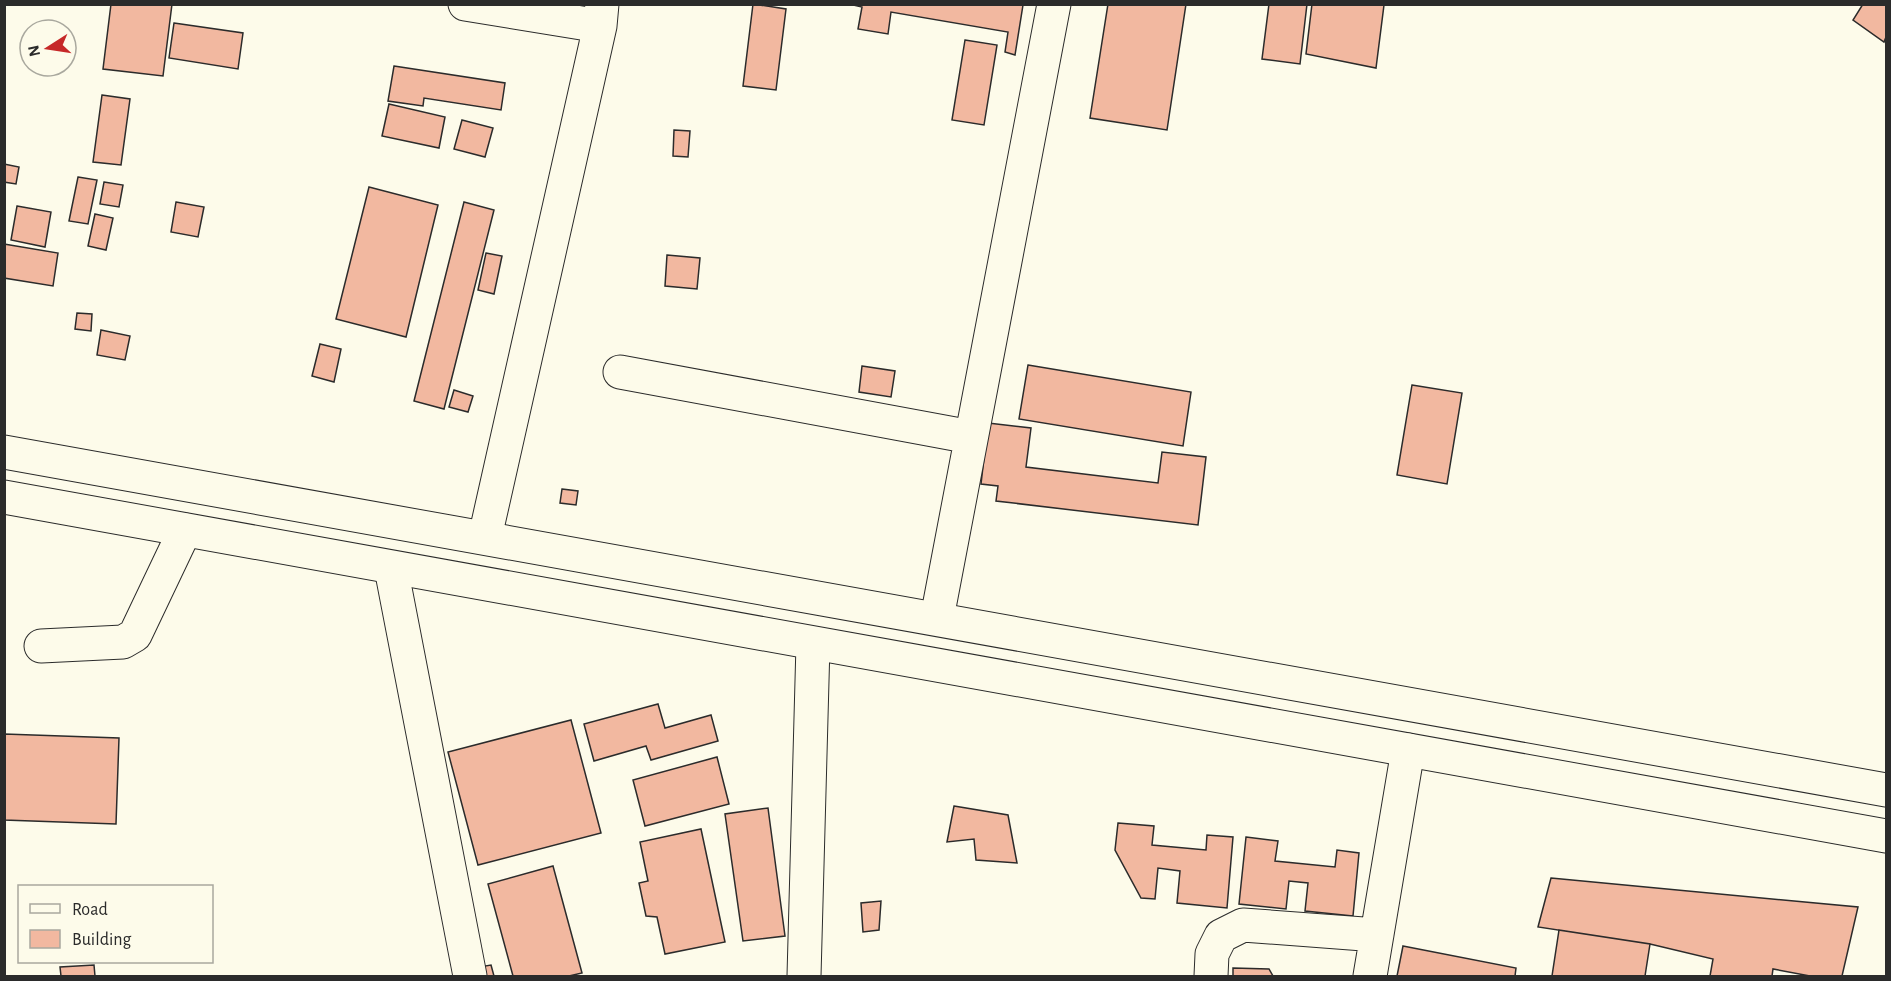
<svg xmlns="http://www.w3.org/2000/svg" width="1891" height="981" font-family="'Alegreya Sans',sans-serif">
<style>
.building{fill:#f2b8a0;stroke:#2b2b2b;stroke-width:1.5}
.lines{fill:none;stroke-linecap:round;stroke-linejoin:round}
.minor-casing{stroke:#2b2b2b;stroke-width:35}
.major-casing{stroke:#2b2b2b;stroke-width:35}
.minor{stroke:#fdfbea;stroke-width:33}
.major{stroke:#fdfbea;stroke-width:33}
</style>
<rect width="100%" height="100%" fill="#fdfbea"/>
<path class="building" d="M111,4H172L163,76L103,69Z
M753,4L786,9L776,90L743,86Z
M849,4H1023V5L1015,55L1005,52L1008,32L891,12L888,34L858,29L862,7Z
M1108,4H1186L1167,130L1090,118Z
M1269,4H1307L1300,64L1262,59Z
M1312,4L1384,5L1376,68L1306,54Z
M1863,4H1886V37L1884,42L1853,20Z
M174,23L243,33L238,69L169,58Z
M965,40L997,45L984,125L952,120Z
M394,66L505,83L501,110L424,98L423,106L388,101Z
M102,95L130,99L121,165L93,162Z
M389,104L445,117L439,148L382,136Z
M462,120L493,128L485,157L454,149Z
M674,130L690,131L688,157L673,156Z
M4,164L19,167L16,184L4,182Z
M78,177L97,180L88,224L69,221Z
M104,182L123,185L119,207L100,204Z
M369,187L438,205L406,337L336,319Z
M176,202L204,207L198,237L171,232Z
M464,202L494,210L444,409L414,401Z
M17,206L51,212L45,247L11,240Z
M95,214L113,218L106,250L88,246Z
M4,244L58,253L53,286L4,278Z
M486,253L502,256L494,294L478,290Z
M667,255L700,258L697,289L665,286Z
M77,313L92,314L91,331L75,329Z
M101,330L130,336L125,360L97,355Z
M320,344L341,349L334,382L312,376Z
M1028,365L1191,392L1183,446L1019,419Z
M862,366L895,371L891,397L859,392Z
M1412,385L1462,393L1447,484L1397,475Z
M454,390L473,396L468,412L449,407Z
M988,423L1031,428L1026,467L1158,483L1162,452L1206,457L1198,525L996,501L998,486L981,484Z
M562,489L578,491L576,505L560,503Z
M658,704L665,728L711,715L718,741L651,760L646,746L594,761L584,724Z
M571,720L601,833L478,865L448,752Z
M4,734L119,738L116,824L4,820Z
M717,757L729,804L645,826L633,780Z
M954,806L1008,815L1017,863L976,860L974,839L947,842Z
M768,808L785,936L743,941L725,814Z
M1118,823L1154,826L1152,845L1206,850L1207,835L1233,837L1227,908L1177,903L1180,871L1158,868L1155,899L1141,898L1115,850Z
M701,829L725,942L665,954L657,917L646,916L639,883L648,881L640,842Z
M1246,837L1278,841L1275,861L1335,867L1337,850L1359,853L1353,916L1305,911L1308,883L1289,881L1286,909L1239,904Z
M553,866L582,973L569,976H513L488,884Z
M1551,878L1858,907L1842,976H1810L1773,969L1772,976H1710L1713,959L1650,944L1538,927Z
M881,901L879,930L863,932L861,903Z
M1559,930L1650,944L1645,976H1552Z
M1403,946L1516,968L1515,976H1397Z
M94,965L95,976H61L60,967Z
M491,965L494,976H481L479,967Z
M1233,968L1269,969L1273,976H1233Z"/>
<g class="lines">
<g class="minor-casing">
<path id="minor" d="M465,4L600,26
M620,372L971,437
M485,537L600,26L602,4
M391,568L470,976
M937,618L1054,4
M41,646L123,642L135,635L185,530
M804,976L813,644
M1211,976L1212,954L1221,936L1243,925L1377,935
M1370,976L1408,750"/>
</g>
<g class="major-casing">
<path id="major" d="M4,452L1886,790
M4,497L1886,836"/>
</g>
<use href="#minor" class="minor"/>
<use href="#major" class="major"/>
</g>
<rect width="1891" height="981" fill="none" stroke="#2b2b2b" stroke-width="12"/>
<rect x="18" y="885" width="195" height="78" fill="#fdfbea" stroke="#a9a89e" stroke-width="1.5"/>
<rect x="30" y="904" width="30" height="9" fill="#fdfbea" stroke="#a9a89e" stroke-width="1.5"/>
<text x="72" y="915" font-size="18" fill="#2b2b2b">Road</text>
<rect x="30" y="930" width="30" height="18" fill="#f2b8a0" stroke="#a9a89e" stroke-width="1.5"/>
<text x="72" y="945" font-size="18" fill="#2b2b2b">Building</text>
<g transform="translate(48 48) rotate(258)"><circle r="28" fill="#fdfbea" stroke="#a9a89e" stroke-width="1.5"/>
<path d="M0-4.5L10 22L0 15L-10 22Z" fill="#c62828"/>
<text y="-9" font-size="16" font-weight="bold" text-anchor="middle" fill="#2b2b2b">N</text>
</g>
</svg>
